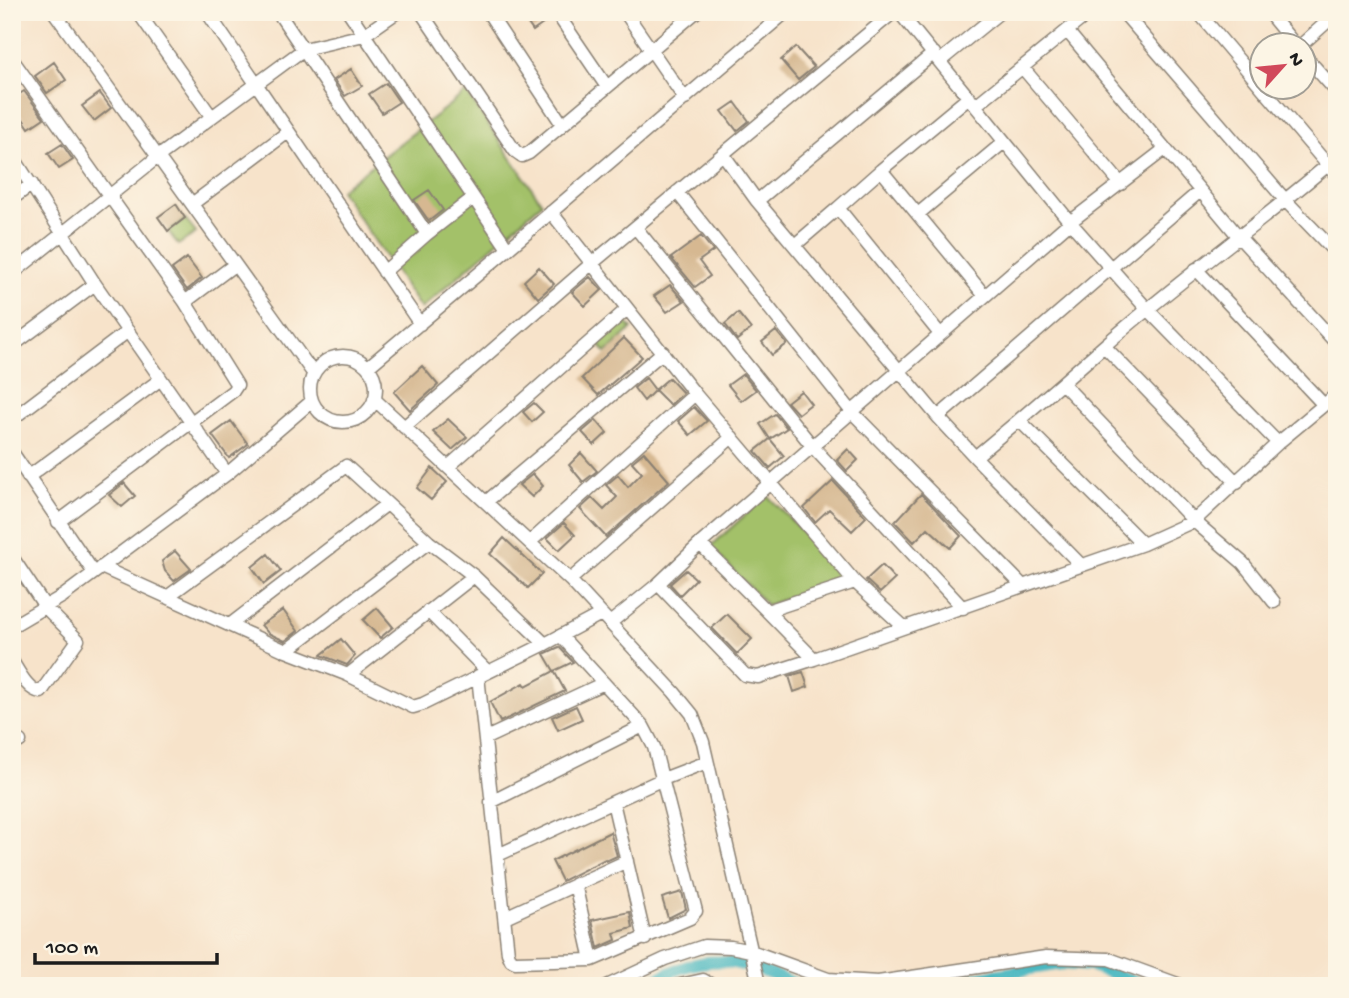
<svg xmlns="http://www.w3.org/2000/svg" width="1349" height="998" font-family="'Gochi Hand',sans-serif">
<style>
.green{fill:#a3c169;stroke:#606e42;stroke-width:2}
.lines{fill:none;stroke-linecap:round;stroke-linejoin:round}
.canal{stroke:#49b8c1;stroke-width:12}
.building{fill:#d6b891}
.minor-casing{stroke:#8a8073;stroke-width:15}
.minor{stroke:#fff;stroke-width:12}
</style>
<rect width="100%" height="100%" fill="#fcf5e5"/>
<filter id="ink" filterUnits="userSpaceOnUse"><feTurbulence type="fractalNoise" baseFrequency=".0143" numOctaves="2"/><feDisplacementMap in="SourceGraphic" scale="14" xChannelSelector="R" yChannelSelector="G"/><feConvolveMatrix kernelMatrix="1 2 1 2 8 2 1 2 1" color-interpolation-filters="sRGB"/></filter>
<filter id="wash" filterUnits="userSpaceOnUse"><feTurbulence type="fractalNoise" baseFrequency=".00686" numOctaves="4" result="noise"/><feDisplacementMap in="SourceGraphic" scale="28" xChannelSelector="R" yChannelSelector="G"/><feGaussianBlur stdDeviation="1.57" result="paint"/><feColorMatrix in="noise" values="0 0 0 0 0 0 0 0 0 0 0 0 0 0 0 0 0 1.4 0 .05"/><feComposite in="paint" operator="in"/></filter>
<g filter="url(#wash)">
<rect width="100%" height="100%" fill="#f7e3ca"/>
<path class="green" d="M466,92L542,203L421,309L340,190Z
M185,219L196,233L178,245L168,231Z
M622,317L632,329L606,353L596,341Z
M767,495L847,578L767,605L710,547Z"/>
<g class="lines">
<path class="canal" d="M642,986C711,949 731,958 801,986
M924,986L1062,964L1091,966L1148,986"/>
</g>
<g id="blocks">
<path class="building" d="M520,12H547L550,19L533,31Z
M796,47L814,67L798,80L781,60Z
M54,62L66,80L47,93L35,76Z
M351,69L362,86L345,96L334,80Z
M386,83L399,102L382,113L369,94Z
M24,91L44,118L29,128L12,102V99Z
M100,93L111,108L94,121L82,106Z
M735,102L749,121L737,131L722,111Z
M62,144L73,160L59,169L48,153Z
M429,190L443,210L429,221L414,200Z
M176,204L185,218L168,231L158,217Z
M701,236L713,251L699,261L710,276L695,287L671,258Z
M187,258L202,278L187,290L172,269Z
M539,267L554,284L538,298L524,281Z
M590,277L602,290L585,306L572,292Z
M670,285L684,301L667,312L654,296Z
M738,313L751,329L737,340L725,324Z
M776,331L787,344L772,355L762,342Z
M624,338L642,357L598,395L582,378Z
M422,366L438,385L410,410L394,392Z
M743,374L756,390L741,401L728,385Z
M646,378L655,390L644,401L634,388Z
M669,378L683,393L670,405L655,390Z
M801,391L811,404L798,414L787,402Z
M534,403L543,412L532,422L523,412Z
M694,407L707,421L690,435L678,421Z
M775,414L787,428L770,439L760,424Z
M448,419L467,437L452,450L433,432Z
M596,420L607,433L594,445L582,432Z
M231,421L248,444L229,458L212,435Z
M770,439L784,456L770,468L755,451Z
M848,449L858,460L847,471L837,460Z
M644,452L669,481L606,537L580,509L592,498L604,510L617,497L606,485L618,475L628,487L642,473L632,462Z
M581,453L597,471L583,482L569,465Z
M432,468L447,482L431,500L417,488Z
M533,474L543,486L532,497L519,485Z
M833,481L866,517L852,531L829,509L815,522L804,508Z
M124,483L135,496L122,507L109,495Z
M921,494L961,536L950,548L928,528L914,542L895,522Z
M564,523L575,535L559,550L547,538Z
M504,538L542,574L528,588L490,554Z
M175,551L191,569L174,581L165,571L162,561Z
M268,554L281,571L264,584L252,567Z
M882,565L895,579L880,593L866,580Z
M686,570L696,579L680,595L670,584Z
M377,608L393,627L380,638L363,620Z
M283,610L298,631L285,641L268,633L261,625Z
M727,614L752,639L737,654L712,628Z
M341,639L355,656L347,665L321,655Z
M559,647L573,662L554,671L544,654Z
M554,671L565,691L500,722L490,702L524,683L526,686Z
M803,672L808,687L794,692L789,676Z
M576,706L582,719L558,730L552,717Z
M610,832L617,856L606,861L605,859L562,881L552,861Z
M682,892L686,909L668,918L662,898Z
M630,912L633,928L614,933L616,940L598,948L592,920Z"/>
</g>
</g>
<g filter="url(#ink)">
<use href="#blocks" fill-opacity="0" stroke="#8a8073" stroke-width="2"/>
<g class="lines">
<g class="minor-casing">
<path id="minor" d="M54,12L313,373
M138,12L211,116
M207,12L420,324
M278,12L427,234
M349,12L508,249L368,367
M421,12L515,151L522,156L529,153L696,12
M488,12L562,124
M556,12L607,87
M625,12L685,99
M899,12L1070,222L1147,309L1278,443
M1123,12L1286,201L1337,254
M1198,12L1337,176
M1268,12L1296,46
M1067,31L1239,237L1337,344
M1300,46L1337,13
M1304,55L1337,92
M12,59L185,302L237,385L233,391L58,522
M940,61L1000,12
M1022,67L1121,184
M976,105L1090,12
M723,154L894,12
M12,155L95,284L227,474
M881,170L969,97
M677,192L852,412L1023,586
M12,199L32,184
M757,201L934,53
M192,204L288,132
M551,212L695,394L855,582L904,627
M918,214L1004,142
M636,228L813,447L963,608
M796,244L838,208
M508,249L786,12
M1196,269L1323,404
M384,272L427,234L473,198
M12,274L159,156L304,49L364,35L397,12
M185,302L234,265
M940,334L838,208L881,170L985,296
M12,346L95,284
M1104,346L1062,383L1194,521L1243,563L1274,602
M310 389a33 33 0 1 1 66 0a33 33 0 1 1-66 0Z
M1062,383L1019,420L1143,544
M374,399L570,580L674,692L692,714L703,742L758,980L757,986
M12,419L128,331
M1019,420L975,457L1081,565
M404,427L590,265L723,154L757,201L938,417
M12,452L94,573
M975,457L938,417L1200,191
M448,467L627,309
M28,477L161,379
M1237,483L1104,346C1179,280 1261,223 1337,157
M486,502L663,352
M530,542L695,394
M700,544L767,611
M12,557L46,608L78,640L41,692C28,691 19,672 12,661
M101,567L286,651L348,675L413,707L423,704L545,644L601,614
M570,580L732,437
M855,582L767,611L814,659L1143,544L1194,521L1278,443L1337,394
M658,584L745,675L758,677L814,659
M167,597L346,466L429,542L474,576L545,644
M428,611L488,672
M610,623L658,584L700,544L1070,222L1165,149
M231,624L387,504
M12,626L63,596L227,474L312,401
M286,651L429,542
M348,675L474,576
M478,676L508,953L511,960L515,962L592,960L690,918L696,911L654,747L643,726L561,636
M486,738L604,683
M12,745L20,741
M491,802L643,726
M613,802L645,939
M498,855L663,779L707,762
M575,884L592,960
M505,917L627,861
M607,986L665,959L704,946L731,947L751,951L828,979L878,982L1046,957L1109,959L1183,986
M676,986L703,980L713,986"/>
</g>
<use href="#minor" class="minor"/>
</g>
</g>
<rect width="1349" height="998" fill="none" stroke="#fcf5e5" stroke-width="42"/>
<g transform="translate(1283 66) rotate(63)"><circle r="33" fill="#fcf5e5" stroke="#a29e95" stroke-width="2"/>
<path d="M0-5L12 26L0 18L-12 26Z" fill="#d1495b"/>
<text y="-10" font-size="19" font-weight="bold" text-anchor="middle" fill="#1c1c1c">N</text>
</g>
<path d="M35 953v10h182v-10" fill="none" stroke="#1c1c1c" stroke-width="3.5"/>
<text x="46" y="953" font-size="21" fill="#1c1c1c" stroke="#fcf5e5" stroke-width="5" paint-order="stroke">100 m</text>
</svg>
